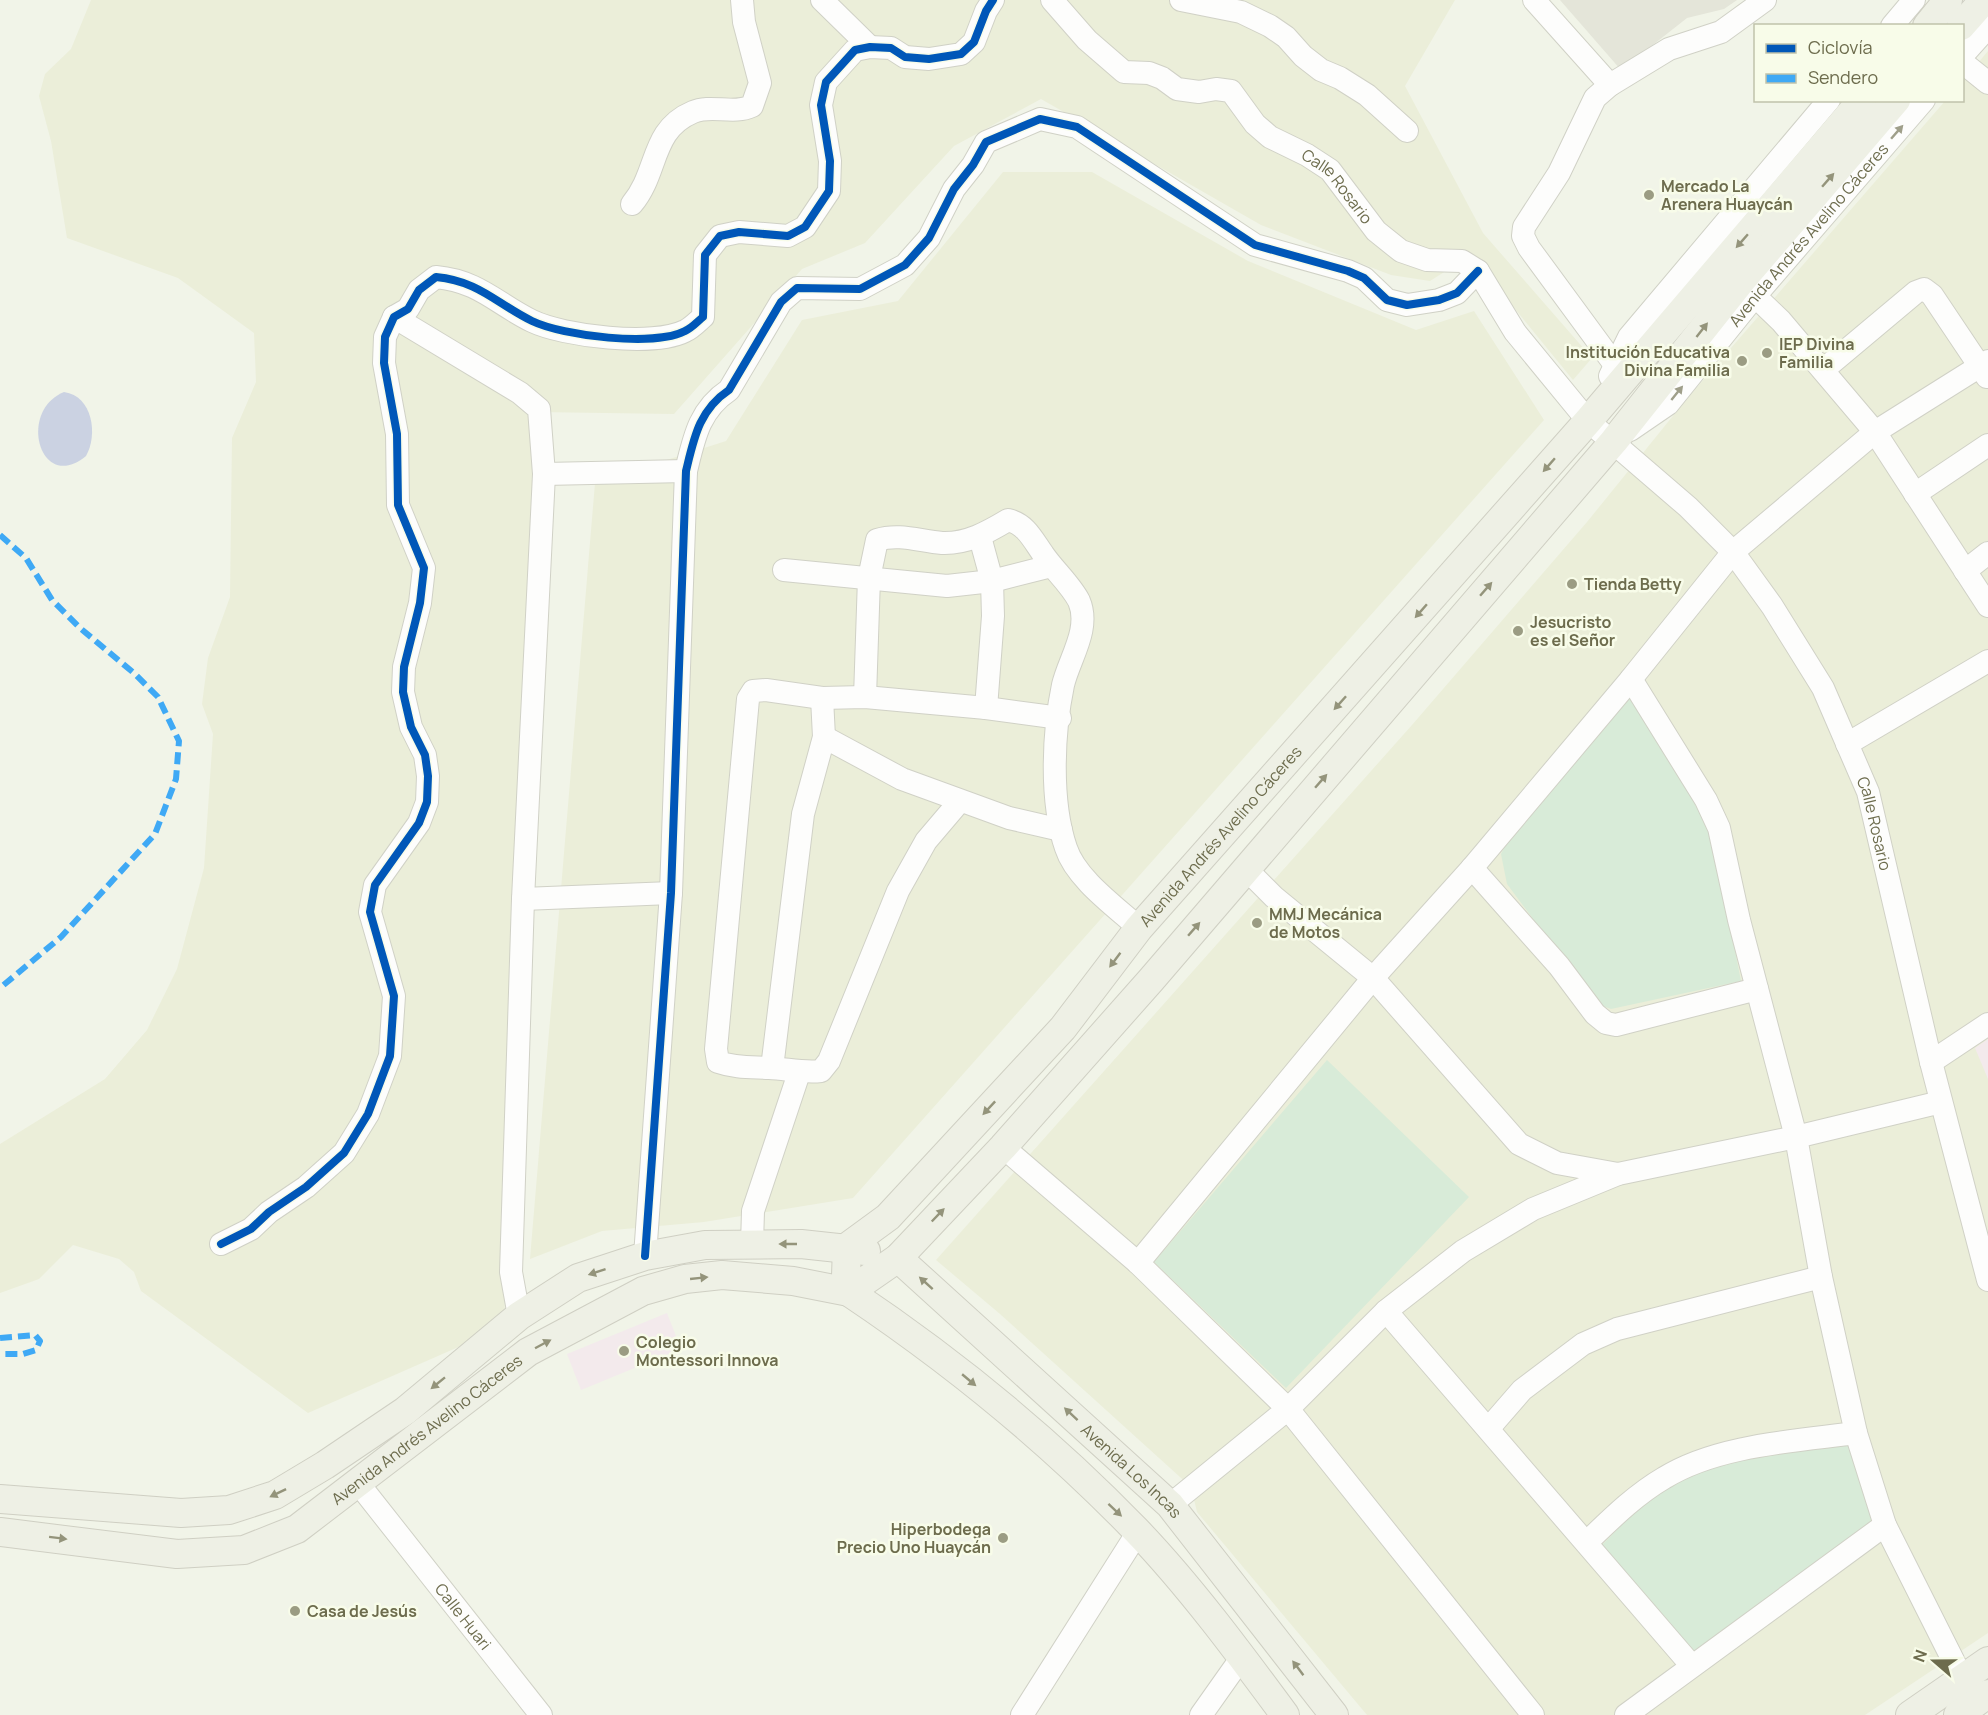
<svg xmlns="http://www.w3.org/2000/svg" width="1988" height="1715" font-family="Manrope,sans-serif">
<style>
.residential{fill:#ebeed9}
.industrial{fill:#e4e5d9}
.education{fill:#f3eaec}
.green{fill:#d8ebd8}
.water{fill:#cbd2e2}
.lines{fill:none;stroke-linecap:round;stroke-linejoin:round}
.minor-casing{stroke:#d0d1c6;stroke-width:24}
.major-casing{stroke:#cfcfc3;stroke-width:30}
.minor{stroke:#fdfdfc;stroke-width:22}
.major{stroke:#eef0e5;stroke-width:28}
.quiet{stroke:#3fa9f5;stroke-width:6;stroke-dasharray:12 6;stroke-linecap:butt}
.cycleway-casing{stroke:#f8fce9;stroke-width:11}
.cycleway{stroke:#0057b8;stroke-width:8}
.oneway{fill:#9f9f8a}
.oneway2{fill:#94947b}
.poi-dot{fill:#9b9c83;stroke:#f8fce9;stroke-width:2}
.labels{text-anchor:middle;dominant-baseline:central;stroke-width:5;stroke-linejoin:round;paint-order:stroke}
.poi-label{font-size:16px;font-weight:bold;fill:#6d6c4d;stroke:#f8fce9;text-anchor:start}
.street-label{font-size:16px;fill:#6d6c4d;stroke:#f8fce9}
</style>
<rect width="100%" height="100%" fill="#f1f4e8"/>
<path class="residential" d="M91,0H1455L1405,86L1483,233L1592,358L1573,380L1471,255L1430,281L1391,275L1261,225L1041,99L954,146L865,243L802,269L674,414L535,412L504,1327L308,1413L141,1291L134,1272L119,1259L73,1245L39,1279L0,1293V1144L105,1079L147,1030L177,969L204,868L213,734L202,704L208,658L230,597L232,438L256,382L254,333L178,278L67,238L51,141L39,96L45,74L71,49Z
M1988,51V1633L1865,1715H1367L1197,1512L1191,1487L1000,1314L936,1260L1412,725L1587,522L1685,401L1945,101L1962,100L1963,81Z
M1003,172H1092L1248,261L1416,330L1474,311L1544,420L853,1198L704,1222L602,1231L530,1259L595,483L726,441L802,320L898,301Z"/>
<path class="industrial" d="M1560,0H1737L1724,9L1687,18L1621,70Z"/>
<path class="education" d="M1988,1039V1079L1975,1048Z
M667,1313L681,1349L581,1390L567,1354Z"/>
<path class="green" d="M1631,691L1711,831L1741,981L1611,1009L1600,1005L1592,998L1507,884L1501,854L1507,842Z
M1327,1060L1469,1197L1286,1388L1154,1262Z
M1853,1441L1878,1526L1693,1658L1600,1547C1615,1532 1630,1515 1646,1501C1702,1456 1785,1450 1853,1441Z"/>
<path class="water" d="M64,392C93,396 98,435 86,456C40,494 17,411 64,392Z"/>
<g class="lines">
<g class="minor-casing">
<g id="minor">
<path d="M822,0L870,47"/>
<path id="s1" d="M1052,0L1087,40L1124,72L1149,73L1162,78L1177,89L1199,92L1216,89L1231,91L1255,124L1270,137L1307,155L1330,170L1376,231L1401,251L1427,260L1462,261L1478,271L1515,332L1588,421L1688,507L1733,552L1772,606L1823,688L1868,792L1931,1062L1988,1280"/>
<path d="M1181,0L1241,12L1270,26L1286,37L1303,56L1321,70L1340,78L1367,95L1407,131"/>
<path d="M1534,0L1610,85"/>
<path d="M1892,26L1914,0"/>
<path d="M1962,56L1988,27"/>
<path d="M1962,62L1988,83"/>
<path d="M632,204C659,172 650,130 693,112C711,104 733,115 752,106L760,83L744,22L742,0"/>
<path d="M1755,296L1781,321L1875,432L1988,606"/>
<path d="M394,317L520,393L539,409L544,474L523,899L511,1272L519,1316"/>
<path d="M1615,365L1529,248L1523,236L1524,227L1559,173L1595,98L1610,85L1669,49L1721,32L1765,0"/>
<path d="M1823,370L1916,292L1924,289L1932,295L1987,377"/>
<path d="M1610,376L1629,337L1829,100"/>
<path id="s2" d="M1630,430L1668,404L1755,296L1924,100"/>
<path d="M544,474L686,471"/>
<path d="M1915,494L1988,445"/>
<path d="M980,537L992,581L993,616L986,708"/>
<path d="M784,570L947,586L992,581L1051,566"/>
<path d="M1965,571L1988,553"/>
<path d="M1631,679L1706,800L1719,828L1739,920L1796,1137L1821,1277L1856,1433L1885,1525L1963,1680"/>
<path d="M865,697L869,578L877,540C899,533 919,541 942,543C967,544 988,532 1008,520C1026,524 1033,540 1043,554C1053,569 1071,585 1079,601C1091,629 1069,659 1063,685C1053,733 1050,801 1066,848C1076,879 1116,907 1139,928"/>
<path d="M824,737L902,779L1009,818L1061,830"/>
<path d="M1847,744L1988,661"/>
<path d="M960,801L926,841L898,891L829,1061L821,1071C803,1073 788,1069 769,1068C752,1067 735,1068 718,1062L716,1049L748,699L753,691L766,690L822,698L865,697L986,708L1060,718"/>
<path d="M1472,868L1559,966L1595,1014L1606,1023L1616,1025L1757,989"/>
<path d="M1246,869L1274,897L1373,978L1519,1144L1557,1163L1618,1174"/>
<path d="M523,899L671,893"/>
<path d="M1931,1062L1988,1024"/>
<path d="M772,1068L803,814L824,737L822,698"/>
<path d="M1003,1147L1138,1263L1288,1409L1533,1715"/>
<path d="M221,1244L251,1229L269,1212L306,1187L344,1153L368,1114L390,1056L394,996L370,912L375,885L419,823L427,802L428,776L425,755L411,727L403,692L404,667L420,603L424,568L398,505L397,434L384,363L385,337L394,317L408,309L419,290L436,277C479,281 497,304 532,321C563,336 654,347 685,331C692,328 698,321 703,317L705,255L720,236L739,232L788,236L805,227L829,191L830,161L821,105L826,82L855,50L870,47L891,48L905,57L929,59L961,54L974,42L986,11L993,0"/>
<path d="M752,1244L753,1211L799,1073"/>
<path d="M645,1256L671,893L686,471C694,438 699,410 729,390L781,302L797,288L860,289L905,265L929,238L954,189L973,165L986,142L1040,119L1077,127L1255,245L1348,271L1364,278L1387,300L1407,305L1439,300L1457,293L1478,271"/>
<path d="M1138,1263L1373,978L1472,868L1631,679L1733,552L1875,432L1988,361"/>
<path d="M1386,1311L1692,1666"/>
<path d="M1489,1428L1522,1390L1583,1344L1617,1329L1821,1277"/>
<path id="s3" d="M358,1483L541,1715"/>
<path d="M1170,1505L1288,1409L1386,1311L1463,1251L1533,1209L1618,1174L1796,1137L1941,1102"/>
<path d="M1587,1542C1611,1519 1635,1495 1664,1478C1717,1445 1796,1441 1856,1433"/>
<path d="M1022,1715L1138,1532"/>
<path d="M1201,1715L1242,1657"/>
<path d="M1626,1715L1885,1525"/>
</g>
</g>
<g class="major-casing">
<g id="major">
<path d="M1927,26L1948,0"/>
<path d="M1961,26L1984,0"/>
<path id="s4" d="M898,1258L1170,1505L1334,1715"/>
<path id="s5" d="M849,1292L846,1276L847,1247L888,1217L1063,1028L1139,928L1588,421L1862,100"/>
<path d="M849,1292C952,1361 1050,1441 1136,1530C1189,1585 1240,1654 1285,1715"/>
<path d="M0,1499L181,1513L229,1510L275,1495L325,1465L405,1411L519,1316L578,1278L645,1256L705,1245L801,1244L866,1251"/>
<path id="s6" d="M0,1532L177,1554L244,1550L297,1529L528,1352L643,1291L685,1279L722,1275L793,1281L849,1292L898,1258L1003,1147L1151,980L1614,441L1741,281L1896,100"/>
<path d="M1910,1715L1988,1661"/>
<path d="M1958,1715L1988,1694"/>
</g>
</g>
<use href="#minor" class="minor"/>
<use href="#major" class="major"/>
<path class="quiet" d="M0,535L26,558L52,600L80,628L135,674L158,697L179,741L176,779L155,834L61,937L0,988
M0,1338L35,1335L40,1341L36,1350L23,1354H0"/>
<g class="cycleway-casing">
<path id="cycleway" d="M221,1244L251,1229L269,1212L306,1187L344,1153L368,1114L390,1056L394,996L370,912L375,885L419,823L427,802L428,776L425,755L411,727L403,692L404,667L420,603L424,568L398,505L397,434L384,363L385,337L394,317L408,309L419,290L436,277C479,281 497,304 532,321C563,336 654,347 685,331C692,328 698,321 703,317L705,255L720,236L739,232L788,236L805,227L829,191L830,161L821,105L826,82L855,50L870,47L891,48L905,57L929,59L961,54L974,42L986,11L993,0
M645,1256L671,893L686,471C694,438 699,410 729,390L781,302L797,288L860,289L905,265L929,238L954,189L973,165L986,142L1040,119L1077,127L1255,245L1348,271L1364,278L1387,300L1407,305L1439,300L1457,293L1478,271"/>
</g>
<use href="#cycleway" class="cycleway"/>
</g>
<defs><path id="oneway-solid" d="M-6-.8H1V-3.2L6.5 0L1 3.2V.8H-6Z" transform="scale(1.5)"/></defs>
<g class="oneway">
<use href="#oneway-solid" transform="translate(1897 132) rotate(-49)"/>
<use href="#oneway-solid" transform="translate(1677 393) rotate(-51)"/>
</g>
<g class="oneway2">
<use href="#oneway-solid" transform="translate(1828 180) rotate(-49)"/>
<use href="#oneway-solid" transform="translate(1742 241) rotate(131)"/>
<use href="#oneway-solid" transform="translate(1702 330) rotate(-52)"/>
<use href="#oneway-solid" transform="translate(1549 465) rotate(131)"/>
<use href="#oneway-solid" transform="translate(1486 589) rotate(-49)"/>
<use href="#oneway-solid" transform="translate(1421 611) rotate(131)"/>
<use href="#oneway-solid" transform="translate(1340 703) rotate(132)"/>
<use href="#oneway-solid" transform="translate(1321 781) rotate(-49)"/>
<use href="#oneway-solid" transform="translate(1194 929) rotate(-49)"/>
<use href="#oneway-solid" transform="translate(1115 960) rotate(127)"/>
<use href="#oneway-solid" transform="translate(989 1108) rotate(133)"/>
<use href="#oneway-solid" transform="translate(938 1215) rotate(-46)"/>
<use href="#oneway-solid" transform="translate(788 1244) rotate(180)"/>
<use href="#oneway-solid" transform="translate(597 1272) rotate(162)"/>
<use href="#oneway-solid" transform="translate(699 1278) rotate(-6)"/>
<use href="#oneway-solid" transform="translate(926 1283) rotate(-138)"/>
<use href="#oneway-solid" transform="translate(543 1344) rotate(-28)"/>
<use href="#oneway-solid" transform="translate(969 1380) rotate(40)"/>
<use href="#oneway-solid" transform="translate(438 1383) rotate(141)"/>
<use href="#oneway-solid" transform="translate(1071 1414) rotate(-137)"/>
<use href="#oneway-solid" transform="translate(278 1493) rotate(154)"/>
<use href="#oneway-solid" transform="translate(1115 1510) rotate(43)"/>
<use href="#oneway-solid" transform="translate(58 1538) rotate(7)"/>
<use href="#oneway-solid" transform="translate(1298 1668) rotate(-127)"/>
</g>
<g class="poi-dot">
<circle cx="1649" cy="195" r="6"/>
<circle cx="1767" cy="353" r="6"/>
<circle cx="1742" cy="361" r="6"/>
<circle cx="1572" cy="584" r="6"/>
<circle cx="1518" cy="631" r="6"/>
<circle cx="1257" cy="923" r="6"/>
<circle cx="624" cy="1351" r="6"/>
<circle cx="1003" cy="1538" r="6"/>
<circle cx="295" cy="1611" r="6"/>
</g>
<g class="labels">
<g class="poi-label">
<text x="1661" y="186">Mercado La<tspan x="1661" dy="18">Arenera Huaycán</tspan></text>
<text x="1779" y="344">IEP Divina<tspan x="1779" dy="18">Familia</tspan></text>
<text x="1730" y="352" text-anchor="end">Institución Educativa<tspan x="1730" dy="18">Divina Familia</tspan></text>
<text x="1584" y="584">Tienda Betty</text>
<text x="1530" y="622">Jesucristo<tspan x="1530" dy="18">es el Señor</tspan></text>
<text x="1269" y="914">MMJ Mecánica<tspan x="1269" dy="18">de Motos</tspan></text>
<text x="636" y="1342">Colegio<tspan x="636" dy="18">Montessori Innova</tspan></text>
<text x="991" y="1529" text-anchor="end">Hiperbodega<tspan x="991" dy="18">Precio Uno Huaycán</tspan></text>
<text x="307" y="1611">Casa de Jesús</text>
</g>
<g class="street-label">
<text stroke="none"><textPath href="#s1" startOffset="360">Calle Rosario</textPath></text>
<text stroke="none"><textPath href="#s2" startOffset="266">Avenida Andrés Avelino Cáceres</textPath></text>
<text stroke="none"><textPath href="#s1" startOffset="1224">Calle Rosario</textPath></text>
<text stroke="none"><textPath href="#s5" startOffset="602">Avenida Andrés Avelino Cáceres</textPath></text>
<text stroke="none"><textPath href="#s6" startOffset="466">Avenida Andrés Avelino Cáceres</textPath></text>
<text stroke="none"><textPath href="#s4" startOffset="316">Avenida Los Incas</textPath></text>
<text stroke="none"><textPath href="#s3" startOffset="170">Calle Huari</textPath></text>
</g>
</g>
<rect x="1754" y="24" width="210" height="78" fill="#f8fce9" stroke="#c0c2ab" stroke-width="1.5"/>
<rect x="1766" y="44" width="30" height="9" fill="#0057b8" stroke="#c0c2ab" stroke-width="1.5"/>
<text x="1808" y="54" font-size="18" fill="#6d6c4d">Ciclovía</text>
<rect x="1766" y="74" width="30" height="9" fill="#3fa9f5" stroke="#c0c2ab" stroke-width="1.5"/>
<text x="1808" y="84" font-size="18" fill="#6d6c4d">Sendero</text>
<g transform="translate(1934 1661) rotate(290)" stroke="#f8fce9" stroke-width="4.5" paint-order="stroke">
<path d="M0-4.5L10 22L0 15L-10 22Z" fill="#6d6c4d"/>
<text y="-9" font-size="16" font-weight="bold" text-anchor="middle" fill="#6d6c4d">N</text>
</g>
</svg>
